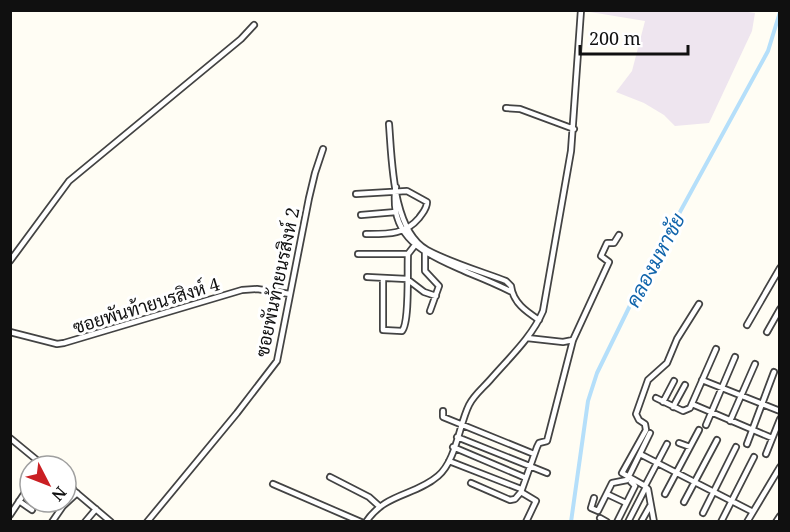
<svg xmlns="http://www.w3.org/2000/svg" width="790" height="532" font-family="'Noto Serif',Sarabun,serif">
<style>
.industrial{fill:#eee5ef}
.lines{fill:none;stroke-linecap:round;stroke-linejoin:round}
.canal{stroke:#b5dffa;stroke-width:4}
.minor-casing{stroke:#434343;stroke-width:8}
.minor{stroke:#fff;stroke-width:4.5}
.labels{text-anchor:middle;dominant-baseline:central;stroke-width:6;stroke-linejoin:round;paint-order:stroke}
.street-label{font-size:18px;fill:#101010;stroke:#fff}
.water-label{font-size:20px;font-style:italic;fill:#1064ab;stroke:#fff}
</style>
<rect width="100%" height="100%" fill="#fffdf4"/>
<path class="industrial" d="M590,11L734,10L755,13L752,31L709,123L675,126L664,115L644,103L616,92L632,71L645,21L590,12Z"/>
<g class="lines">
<path class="canal" d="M571,522L588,401L597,373L640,285L768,51L780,12"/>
<g class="minor-casing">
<path id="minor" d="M506,108L520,109L574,129
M389,124C392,160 392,230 427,250C449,262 482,272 506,281L511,286C513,303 527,312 539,320
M396,187C394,193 395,199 395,205C398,246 438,259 469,273C484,279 498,285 512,292
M356,194L407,191L427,202C427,209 423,212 419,218C405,235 387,234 366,234
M361,215L396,212
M425,253V271L439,286L430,311
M358,254H408L415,245
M10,261L69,181L241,39L254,25
M367,277L407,279L424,292L436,296
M383,278V330L402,331C410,322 407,269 408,254
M747,325L780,268
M10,332L57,344L64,343L242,290L257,289L290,294
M767,332L780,309
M527,338L563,342L573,340
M702,380L780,411
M656,398L683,411L690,408L716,349
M663,402L674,381
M692,404L772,438
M673,407L685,385
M443,411V417L534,454
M730,421L755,364
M706,425L735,357
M457,437L547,473
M10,438L44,466
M679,443L690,447
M747,444L774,372
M453,447L526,478
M640,454L753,512
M766,454L780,419
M449,461L521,489
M330,477L369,497L379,506
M471,483L510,500L515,499L521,492L537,447L539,443L547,441L573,340L609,262L601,256L607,243H614L619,235
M66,484L111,522
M273,484L361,522
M646,484L667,444
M521,492L536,501L526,522
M607,494L626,503
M665,494L699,430
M66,498L73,489
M594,498L591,508L598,511L612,483L627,480L650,433
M19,501L32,510
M684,502L717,440
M703,513L736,447
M10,515L30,485
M600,518L607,522
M52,522L63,506L77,493
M85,522L96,509
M147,522L237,413L277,361L309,198L315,173L323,149
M366,522C385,493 415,496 438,476C456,461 459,425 469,405C474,395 483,388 490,380C509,358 532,337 543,311L571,151L581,10
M617,522L635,486L631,482
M628,522L646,487
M641,522L650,506
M654,522L648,489L645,486L622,473L646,430L645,424L639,420L636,414L648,380L667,363L677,339L699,304
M721,522L754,457
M747,522L780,467
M776,522L780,516"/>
</g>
<use href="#minor" class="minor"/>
</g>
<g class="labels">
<g class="street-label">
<text transform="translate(277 282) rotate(-78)">ซอยพันท้ายนรสิงห์ 2</text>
<text transform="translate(146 305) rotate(-17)">ซอยพันท้ายนรสิงห์ 4</text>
</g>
<g class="water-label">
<text transform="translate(655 260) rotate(-62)">คลองมหาชัย</text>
</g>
</g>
<rect width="790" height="532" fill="none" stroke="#101010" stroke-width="24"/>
<g transform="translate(48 484) rotate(132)"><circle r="28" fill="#ffffff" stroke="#9f9f9f" stroke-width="1.5"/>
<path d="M0-4.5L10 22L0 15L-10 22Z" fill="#ca1f23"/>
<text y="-9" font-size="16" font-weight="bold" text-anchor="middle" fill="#101010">N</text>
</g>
<path d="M580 45v9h108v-9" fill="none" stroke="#101010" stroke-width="3"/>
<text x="589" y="45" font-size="18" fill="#101010" stroke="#ffffff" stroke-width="4.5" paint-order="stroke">200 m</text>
</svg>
